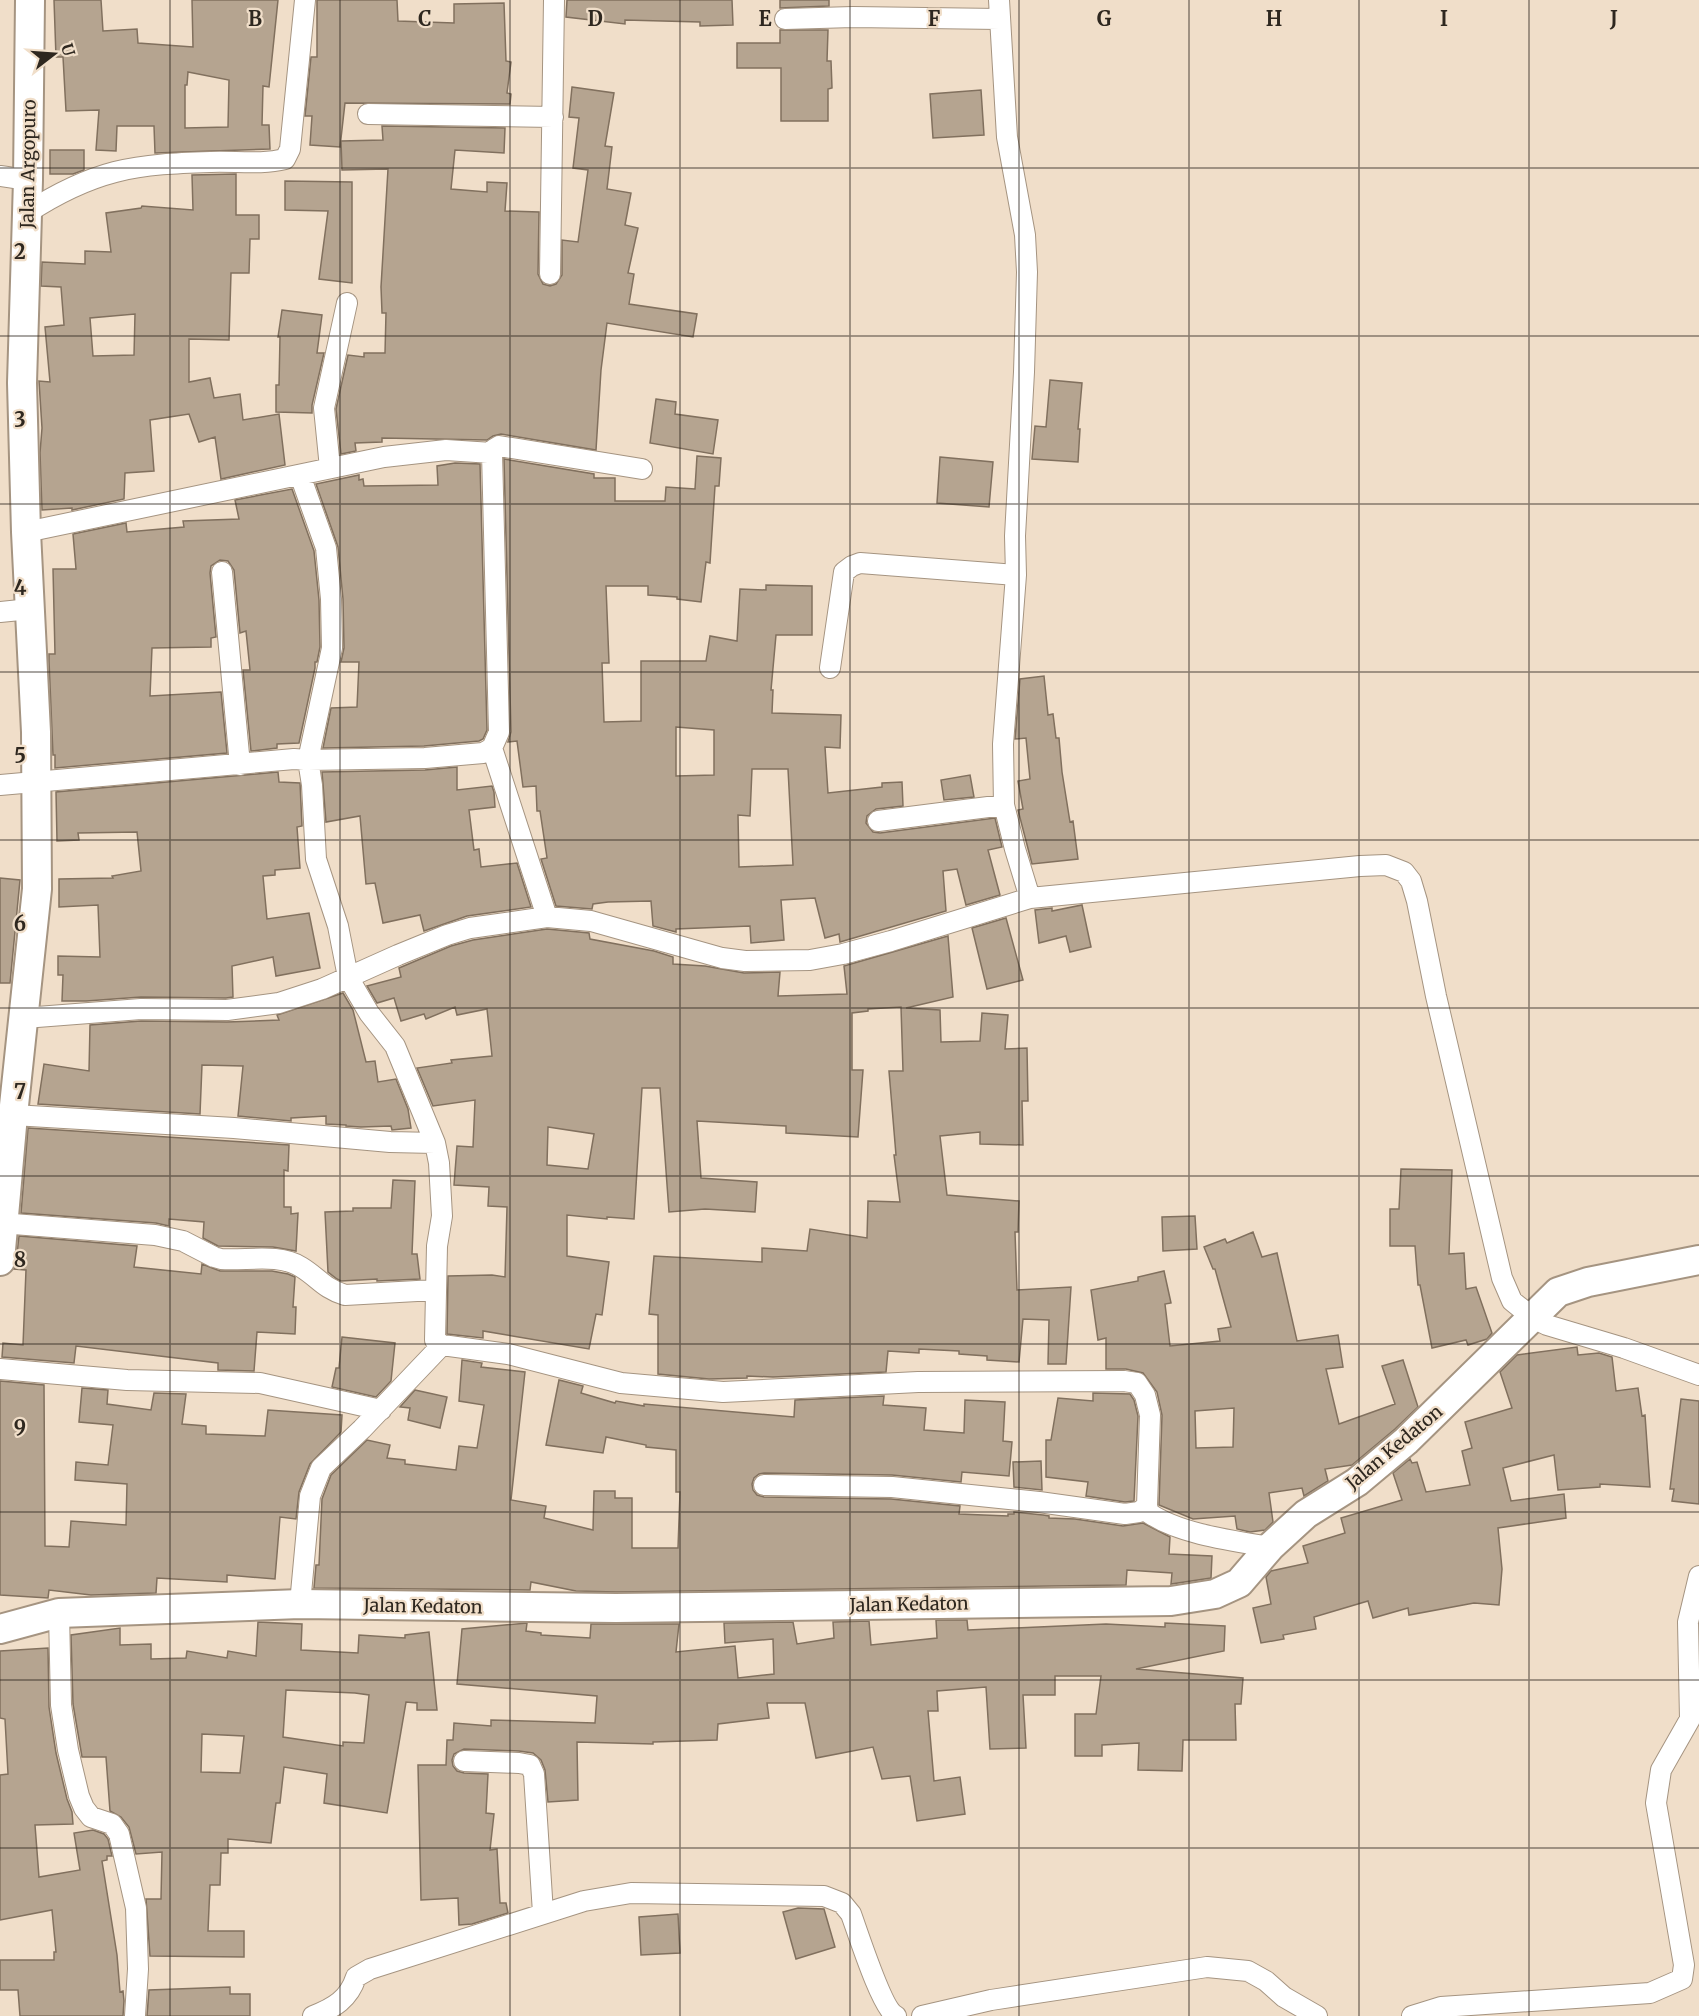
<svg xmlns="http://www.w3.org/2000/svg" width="1699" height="2016" font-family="Merriweather,serif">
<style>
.building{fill:#b5a490;stroke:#81705e;stroke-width:1.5;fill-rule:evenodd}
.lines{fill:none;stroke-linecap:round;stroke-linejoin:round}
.street-casing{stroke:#a59481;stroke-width:22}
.secondary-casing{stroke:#a59481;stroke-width:32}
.street{stroke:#fff;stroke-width:20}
.secondary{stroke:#fff;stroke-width:28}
.grid{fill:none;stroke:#2e271f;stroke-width:1.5;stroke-opacity:0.55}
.labels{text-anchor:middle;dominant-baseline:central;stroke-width:4.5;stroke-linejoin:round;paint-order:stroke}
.street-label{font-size:18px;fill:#2e271f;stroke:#f0dec9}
.grid-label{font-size:20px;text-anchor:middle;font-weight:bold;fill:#2e271f;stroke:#f0dec9;stroke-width:4.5;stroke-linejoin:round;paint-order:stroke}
</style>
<rect width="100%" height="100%" fill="#f0dec9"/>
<path class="building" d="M54,0H101L103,31L137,29L138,43L193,47L192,0H278L269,87L263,86L262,125H269L270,149L155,153L154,126H117L116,151L96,150L99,110L66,111L63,57H56ZM188,72L229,80L228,127L185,128V85H187Z
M317,0H397L398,21L454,23V4L504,3L506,61L511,62L507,93L511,94L510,104L345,103L340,147L310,145L312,116H305L311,57H317Z
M567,0H732L733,25L700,26V22L625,20V24L566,17Z
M780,0H829V6L780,8Z
M780,30H828L827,61H831L832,88L828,89V121H781V68H737V43H780Z
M572,87L614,93L605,146L612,147L607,189L631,193L625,225L638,228L628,273L634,274L629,304L697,314L693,337L607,323L601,370L596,450L501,434L493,436L487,440L382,438V442L355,443L356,451L341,454L336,409L348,355L364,357V353H385L386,313H382L381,287L388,169L342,170L341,141L383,140L382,126L505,128L504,153L455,150L451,189L487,192V182L507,183L505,211L539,212L538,274L543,284L550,286L556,284L562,275V240L578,242L588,170L573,168L579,118L569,117Z
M981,90L984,135L933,138L930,94Z
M50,150H84V170L73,174H50Z
M236,174V215H259V239H250L249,273H231L229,340L189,339V382L210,378L214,398L240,394L243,420L279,414L285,465L221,479L215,437L199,442L189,414L150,420L154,471L125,473L124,499L72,510V508L42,510L40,453L42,428L39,381L50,382L45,327L64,325L61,287L41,286L42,262L85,264V251L111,252L106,213L141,208L142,206L193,210L192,175ZM135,314L134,355L93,356L90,318Z
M285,181L352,182V283L319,279L328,211L285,210Z
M282,310L322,315L317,353H324L312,405V413L276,412V385H279L280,337H278Z
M1050,380L1082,383L1078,429H1080L1078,462L1032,459L1035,426L1046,427Z
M656,399L676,402L675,414L718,420L713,454L650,443Z
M697,456L721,458L719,486H715L710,563L706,562L701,602L677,599V597L648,595V586H606L609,663H602L604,722L641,721V661H706L710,636L737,641L740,589L766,590V585L812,586V635H776L771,690H773L772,713L841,715L840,748L825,747L828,793L882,787V783L902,782L903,806L876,809L867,816L866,823L873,832L880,833L995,818L1002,847L988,850L1000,895L966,905L957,869L943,871L946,911L840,942L839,934L825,938L815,898L781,900L784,940L751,943L750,926L676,929V932L653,926L651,901L608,902L593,904L592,909L556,906L541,859L547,858L540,811H537L536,786L523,787L517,741L508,742L511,732L504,459L594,474V478H615V501H665L666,487L695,489ZM676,727L714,730V775L676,776ZM752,769H788L793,865L739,867L738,815L750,816Z
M940,457L993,462L989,507L937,503Z
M455,463L480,464L487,730L483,739L479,741L424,746L323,748L331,708L357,707L359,662H341L344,648L343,599L338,547L316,484L359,475V480L363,479L364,486L438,485L437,466Z
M292,489L314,551L319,600L320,647L317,662H315V668L299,743L277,744V748L251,751L243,670H250L246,631L240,633L234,570L228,561L220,560L211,566L210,573L216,637L211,638V647L152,648L150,696L221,692L227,753L55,768V755H53L49,661V654H55L53,569H76L73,534L126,523L127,532L184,527L183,521L239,519L235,500Z
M1044,676L1048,715L1053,714L1056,738H1059L1062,772L1070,822L1073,821L1078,859L1032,864L1018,810L1023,809L1018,781L1030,779L1026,738L1015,739L1020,679Z
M457,767V790L492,786L494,792L495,807L469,810L474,850L479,849L481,867L517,863L531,907L467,916L424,931L420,915L383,923L375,883L366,884L360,816L326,822L322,772L425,770Z
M278,772L279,782L300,783L302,826L297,827L300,868L275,870V875L263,876L267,919L309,913L320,968L276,976L273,957L232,966L233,997L226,998L141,997L86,1001H62L63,975H58V956L100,957L98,905L59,907V879L113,878L112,876L141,871L137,832L78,833L79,840L57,841L56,792Z
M970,775L974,797L944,800L941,780Z
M0,878L20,880L10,983H0Z
M1082,905L1091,947L1070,952L1066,936L1039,943L1035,910L1052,908V911Z
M1006,918L1023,980L987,989L972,928Z
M547,929L589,933L590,939L654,951L673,957V964L705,966L744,973L780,972L778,996L847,994L844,966L948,936L953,997L906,1008L940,1010L941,1042L980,1041L982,1013L1008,1015L1005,1049L1027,1048L1028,1101H1022L1023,1145L980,1144V1132L940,1136L947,1195L1019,1201L1018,1232H1015L1017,1290L1071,1287L1066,1364H1048L1049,1320L1023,1319L1019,1362L987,1360V1356L959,1354V1351L919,1349V1353L888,1351L886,1372L773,1377L747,1376V1378L709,1379L658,1374V1315L649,1314L654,1256L762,1262V1248L807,1251L810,1229L867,1238L868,1201L900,1202L894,1155H896L889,1071H903L901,1007L868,1009V1011L852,1013V1070H863L858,1137L786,1133V1126L697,1121L701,1178L757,1182L755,1212L705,1209L669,1212L660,1088H642L634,1219L607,1217V1219L567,1215V1256L609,1262L602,1315L596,1314L589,1349L483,1331V1338L447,1334L448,1276L492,1275L505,1277L507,1207L488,1206L489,1187L454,1185L457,1146L473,1147L475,1100L433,1106L417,1068L452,1063L451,1060L492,1056L487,1009L457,1015L455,1007L426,1019L424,1014L401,1021L394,998L377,1003L367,986L401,977L399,968L451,946L473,940ZM548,1127L594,1134L588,1169L547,1165Z
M343,993L353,1010L366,1062L375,1061L378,1082L396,1079L408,1109L411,1128L392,1130L391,1126L361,1127L346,1126V1125L326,1124V1116L291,1118V1121L238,1116L243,1066L202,1065L200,1114L38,1104L44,1064L89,1071L90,1025L141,1021L227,1022L279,1020L277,1015Z
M28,1128L289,1145L288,1171L284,1170V1207H291V1214L298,1213L296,1251L273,1247L218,1246L203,1238L204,1222L169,1219V1226L156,1223L21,1213Z
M1401,1169L1452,1170L1449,1254L1464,1253L1466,1289L1476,1287L1492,1333L1487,1339L1468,1345L1466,1340L1432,1348L1420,1285H1418L1415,1246H1390V1209H1399Z
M393,1180L415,1181L412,1254H417L420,1279L377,1281V1279L341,1281L337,1279L328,1272L325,1212L353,1211V1208H391Z
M1195,1216L1197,1249L1163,1251L1162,1217Z
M1253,1232L1262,1257L1277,1253L1297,1341L1338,1335L1343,1367L1326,1369L1339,1424L1395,1404L1382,1366L1403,1360L1418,1407L1395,1429L1352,1465L1325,1469L1328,1481L1304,1496L1302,1488L1269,1493L1273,1522L1265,1530L1250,1532L1237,1529L1235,1516L1193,1519L1159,1505L1162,1415L1157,1392L1143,1373L1126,1369H1106V1338L1098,1340L1091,1290L1138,1281V1277L1164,1271L1171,1303L1165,1304L1170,1346L1220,1341L1218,1329L1231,1327L1215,1269H1213L1204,1247L1225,1239L1227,1243ZM1234,1408L1233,1447L1196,1448L1195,1411Z
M19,1236L137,1246L134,1267L201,1274L202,1264L220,1271H272L288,1274L295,1277L293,1307H296L295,1334L257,1332L254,1371L218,1370V1363L76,1346L74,1363L2,1357L3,1343L23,1345L26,1270L14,1269L16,1262Z
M342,1337L395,1343L391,1381L376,1397L332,1387L336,1368H339Z
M1577,1347L1578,1355L1599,1353L1612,1357L1616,1391L1638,1388L1642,1416L1645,1415L1650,1487L1600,1484V1487L1558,1490L1554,1455L1503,1468L1511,1501L1564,1494L1566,1518L1498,1528L1502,1569L1499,1605L1474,1603L1409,1615L1408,1608L1373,1618L1368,1601L1314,1617L1316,1629L1283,1635L1284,1639L1261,1643L1253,1608L1271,1604L1266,1577L1271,1571L1308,1563L1303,1546L1345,1533L1341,1518L1402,1500L1393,1473L1410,1459L1412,1463L1417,1462L1426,1492L1470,1485L1462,1451L1472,1448L1465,1422L1512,1408L1500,1372L1517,1355Z
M462,1360L482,1363L481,1367L525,1372L511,1500L546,1506L544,1518L593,1530L594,1491H615V1498H632V1548H678L680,1492H676V1450L646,1447V1445L606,1437L603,1453L546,1445L559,1380L583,1386L581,1393L615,1403L616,1401L644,1406V1404L794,1417L795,1400L884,1396L883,1405L926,1408L924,1430L964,1433L965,1400L1005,1402L1003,1441L1012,1442L1009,1476L962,1472L961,1482L892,1475L764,1473L759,1474L754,1478L752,1484L753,1490L757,1495L764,1497L891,1499L960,1506L959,1514L1008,1516V1514H1014V1512L1043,1515L1049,1516V1518L1075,1519L1123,1526L1143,1523L1170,1537L1169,1554L1212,1556L1211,1578L1171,1584L1172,1573L1127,1570L1126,1585L616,1592L576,1591L531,1582L530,1590L314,1588L316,1565H319L322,1499L331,1475L367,1440L390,1445L387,1458L405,1460V1464L456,1470L459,1446L477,1448L484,1405L459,1401Z
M0,1381L44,1385L45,1546L69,1547L71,1521L126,1525L127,1484L75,1480L76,1462L108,1465L113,1425L79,1422L82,1388L108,1390L107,1404L151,1410L154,1393L186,1394L182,1424L206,1426V1434L265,1436L268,1410L342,1415L341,1432L310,1464L299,1492L296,1519L280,1517L275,1579L227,1575V1582L157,1578L156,1593L91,1595L49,1590L48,1598L0,1595Z
M415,1390L447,1397L440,1428L408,1420L410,1408L400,1407Z
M1093,1393L1130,1394L1134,1400L1138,1416L1134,1501L1125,1502L1086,1496L1088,1482L1046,1477V1440H1051L1058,1398L1093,1401Z
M1681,1399L1699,1401V1504L1672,1501L1674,1489H1670Z
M1041,1461L1042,1490L1014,1487L1013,1462Z
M936,1620H967L968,1630L1106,1624L1165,1627V1623L1225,1626L1224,1651L1136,1669L1243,1678L1241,1704H1235L1236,1740H1183L1182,1771L1138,1770L1139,1743L1102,1745V1756H1075V1714H1096L1101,1676H1055V1695H1023L1026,1748L990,1749L986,1687L937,1691L938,1711H928L934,1781L960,1777L965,1814L917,1821L910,1776L882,1779L873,1747L816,1758L805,1703H767L769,1718L718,1724L717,1740L653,1742V1744L577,1742L578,1800L548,1802L545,1770L541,1760L533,1753L519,1751L464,1749L454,1754L452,1760L453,1766L457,1771L464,1773L488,1774L486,1813L494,1814L490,1850L497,1849L500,1903H506L508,1913L472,1924L459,1925L458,1898L421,1900L418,1765H446L447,1740H453L454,1723L491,1726V1720L595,1723L597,1696L457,1684L462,1629L527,1623L526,1631L541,1633V1635L590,1638L591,1624H679L676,1652L735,1646L738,1678L774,1674L773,1639L725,1643L724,1623L793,1622L797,1644L834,1638L833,1622L869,1621L871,1645L937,1638Z
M258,1622L302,1624L301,1650L358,1653L359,1635L405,1638V1635L429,1632L437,1710H417V1703L406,1702L387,1813L324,1803L327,1774L284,1767L280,1803H276L271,1843L228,1839V1853H221L220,1885H210L208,1931H244V1957L150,1956L146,1899H161L162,1852L136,1854L129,1827L121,1817L110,1811L106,1757H82L73,1704L71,1635L120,1628V1645L151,1644V1659L186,1658L187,1651L227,1658L228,1651L256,1656ZM286,1690L355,1693L369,1695L364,1743L343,1742V1746L283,1737ZM202,1734L244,1736L240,1773L201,1772Z
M48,1648L49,1707L56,1753L67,1799L72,1812L73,1824L35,1825L39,1877L80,1870L74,1833L93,1830L104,1834L108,1839L112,1856H107V1860L102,1861L117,1955L120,1992L123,1991L124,2001L123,2016H20L18,1990H0V1960H54V1952H56L52,1910L0,1920V1775L8,1774L5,1719L0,1718V1651Z
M798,1908L824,1909L835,1947L796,1959L783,1912Z
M678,1914L680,1953L641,1955L639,1917Z
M230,1987V1994H250V2016H147L149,1990Z"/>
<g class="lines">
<g class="street-casing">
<path id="street" d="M999,0L1007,137L1025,235L1027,272L1024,372L1015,536L1016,575L1003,744L1004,805L1015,849L1030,898
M785,19L853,17L999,19
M368,114L553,117
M0,176L28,180
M27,213C53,196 84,180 115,172C146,164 179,163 211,162C236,161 261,165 285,159L290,149L305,0
M550,274L554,0
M330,468L324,408L347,303
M300,475L326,548L331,599L332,648L308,760L425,758L483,753L492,748L499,732L492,453
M26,532L384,457L446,450L492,453L494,449L499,446L642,469
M222,572L240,765
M0,612L30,609
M830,668L844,572L852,566L860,563L1016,575
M492,748L547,917
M0,785L294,759L308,760L312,785L316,859L338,926L348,977L369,1013L395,1046L435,1143L439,1163L442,1216L437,1246L435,1340L442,1345L508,1354L621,1383L723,1392L918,1382L1124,1381L1137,1383L1145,1395L1150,1415L1147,1506L1149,1513C1179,1534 1234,1541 1270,1547
M878,821L1004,805
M24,1018L141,1009L227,1010L279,1003L322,989L398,955L447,935L470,928L547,917L591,921L722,958L745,961L810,960L843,954L891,941L1030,898L1360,866L1386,865L1404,872L1411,881L1417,901L1436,996L1502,1278L1512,1301L1533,1318L1547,1325L1624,1348L1699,1375
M13,1115L234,1128L390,1142L435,1143
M0,1223L155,1235L183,1241L214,1257L221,1259C246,1261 279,1253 301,1267C319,1278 323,1288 345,1295L435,1290
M0,1369L127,1380L260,1383L381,1410
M764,1485L892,1487L1039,1502L1125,1514L1139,1512L1147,1506
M300,1604L310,1496L321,1468L362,1429L442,1345
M59,1613L61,1705L68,1750L79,1796L84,1808L91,1817L112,1824L119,1834L136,1908L138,1969L135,2016
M464,1761L519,1763L530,1765L534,1774L543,1913
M313,2016C334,2008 349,1999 356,1977L370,1969L584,1901L631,1893L824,1896L842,1903L851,1914C858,1933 882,2009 896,2016
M922,2016L991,2000L1207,1967L1248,1971L1266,1981L1284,1997L1317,2016
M1412,2016L1441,2007L1650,1993L1682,1979L1684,1965L1656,1803L1661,1770L1690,1719L1688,1622L1699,1576"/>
</g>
<g class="secondary-casing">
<path id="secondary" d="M0,1261L13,1115L37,889L36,732L26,532L22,383L28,180L30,0
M0,1629L59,1613L300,1604L616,1608L1171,1601L1215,1594L1239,1583L1270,1547L1306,1514L1357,1482L1406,1441L1558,1292L1588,1282L1699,1260"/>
</g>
<use href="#street" class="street"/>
<use href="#secondary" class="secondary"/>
</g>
<path class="grid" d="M170,0V2016M340,0V2016M510,0V2016M680,0V2016M850,0V2016M1019,0V2016M1189,0V2016M1359,0V2016M1529,0V2016M0,168H1699M0,336H1699M0,504H1699M0,672H1699M0,840H1699M0,1008H1699M0,1176H1699M0,1344H1699M0,1512H1699M0,1680H1699M0,1848H1699"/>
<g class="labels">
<g class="street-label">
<text transform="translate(28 164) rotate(-89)">Jalan Argopuro</text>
<text transform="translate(1394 1447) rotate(-40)">Jalan Kedaton</text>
<text transform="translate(909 1604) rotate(-1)">Jalan Kedaton</text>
<text transform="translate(423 1606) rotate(1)">Jalan Kedaton</text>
</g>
</g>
<g class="grid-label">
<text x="255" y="26">B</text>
<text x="425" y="26">C</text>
<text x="595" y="26">D</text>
<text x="765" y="26">E</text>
<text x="934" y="26">F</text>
<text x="1104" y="26">G</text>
<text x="1274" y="26">H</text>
<text x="1444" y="26">I</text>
<text x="1614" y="26">J</text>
<text x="20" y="259">2</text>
<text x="20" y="427">3</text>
<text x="20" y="595">4</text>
<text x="20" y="763">5</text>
<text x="20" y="931">6</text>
<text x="20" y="1099">7</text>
<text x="20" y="1267">8</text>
<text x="20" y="1435">9</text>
</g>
<g transform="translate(54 54) rotate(73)" stroke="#f0dec9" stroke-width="4.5" paint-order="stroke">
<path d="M0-4.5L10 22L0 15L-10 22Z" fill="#2e271f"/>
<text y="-9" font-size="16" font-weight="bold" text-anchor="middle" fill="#2e271f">U</text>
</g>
</svg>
